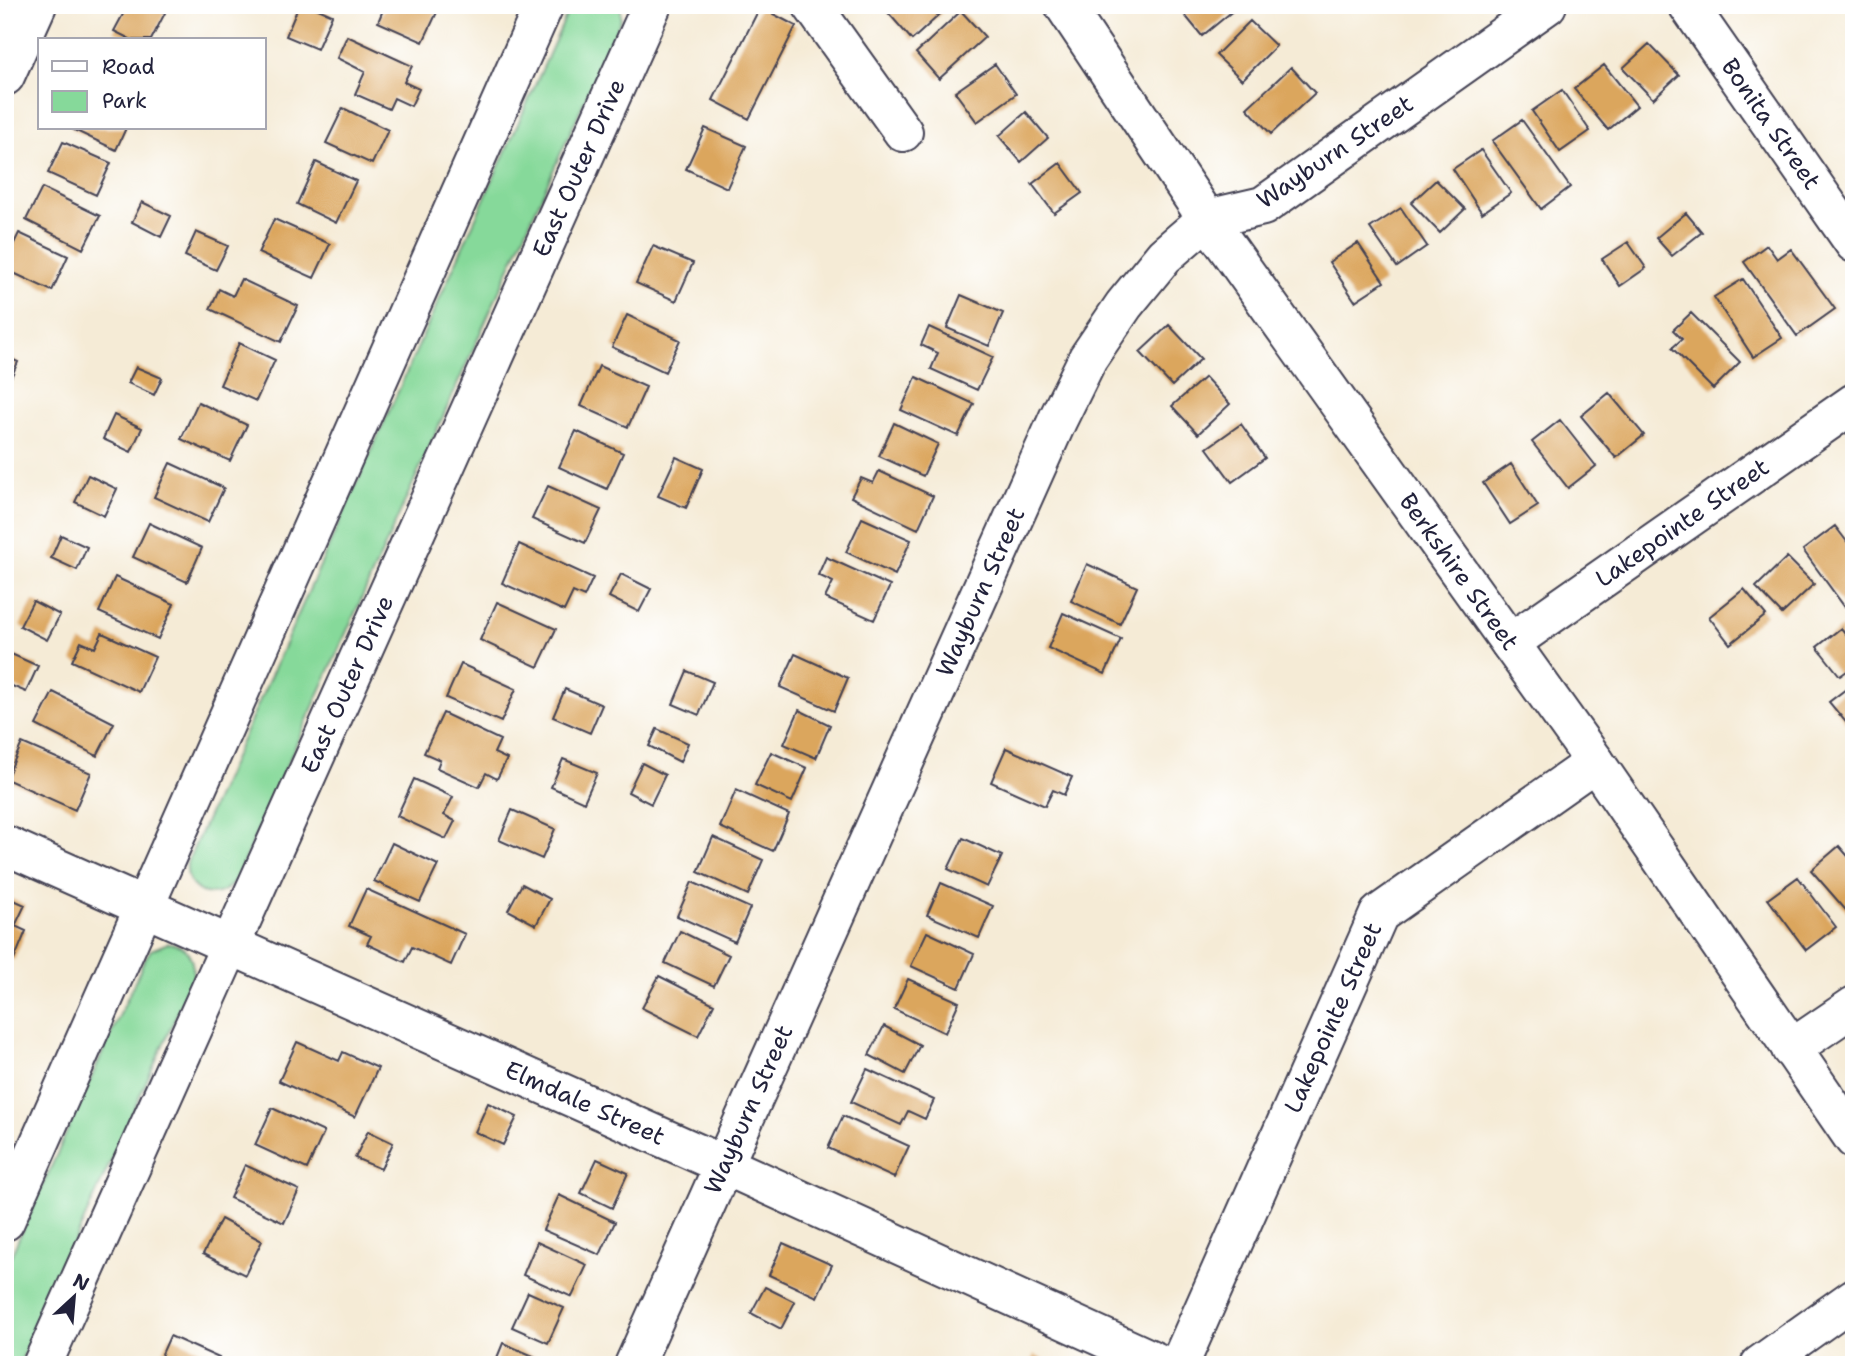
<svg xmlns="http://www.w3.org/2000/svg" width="1859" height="1370" font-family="'Shantell Sans',sans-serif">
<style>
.green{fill:#86d99a;stroke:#547e6a;stroke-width:2}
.building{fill:#dba65d}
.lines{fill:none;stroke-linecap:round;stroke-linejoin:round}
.minor-casing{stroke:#424052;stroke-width:42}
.minor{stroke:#fff;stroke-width:38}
.labels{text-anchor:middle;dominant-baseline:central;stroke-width:6;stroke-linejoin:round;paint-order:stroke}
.street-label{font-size:24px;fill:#22223b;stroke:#fff}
</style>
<rect width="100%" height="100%" fill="#fff"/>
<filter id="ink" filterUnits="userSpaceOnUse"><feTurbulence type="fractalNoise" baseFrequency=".0143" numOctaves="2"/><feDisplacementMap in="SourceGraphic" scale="14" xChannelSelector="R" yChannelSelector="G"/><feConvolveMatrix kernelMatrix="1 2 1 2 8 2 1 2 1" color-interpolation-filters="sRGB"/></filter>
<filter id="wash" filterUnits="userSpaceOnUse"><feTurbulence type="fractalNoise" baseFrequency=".00686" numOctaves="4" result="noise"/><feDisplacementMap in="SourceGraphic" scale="28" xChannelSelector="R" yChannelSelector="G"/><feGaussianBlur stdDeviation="1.57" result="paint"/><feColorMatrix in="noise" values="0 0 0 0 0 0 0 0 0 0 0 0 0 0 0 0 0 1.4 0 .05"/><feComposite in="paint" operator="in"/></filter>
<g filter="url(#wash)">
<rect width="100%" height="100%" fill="#f5ebd6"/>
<path class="green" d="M571,5H621V19L235,881C225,893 216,896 201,892C189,885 186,876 187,863Z
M168,943C189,944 194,960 193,978L19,1365H5V1269L145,959L151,950Z"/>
<g id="blocks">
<path class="building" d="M128,5H151L165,13L151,40H132L114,31Z
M299,5H309L332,15L317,49L286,36Z
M385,5H433L439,8L423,42L378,22Z
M887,5H950L912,40L884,8Z
M1182,5H1240L1202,36L1179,8Z
M760,7L796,26L749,119L713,100Z
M961,11L985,37L939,79L916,53Z
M1250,21L1276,46L1242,80L1216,55Z
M347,36L412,66L404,82L419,89L411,106L394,98L389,109L355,94L365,72L337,58Z
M1649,44L1679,75L1653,99L1623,68Z
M995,64L1016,94L977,122L955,92Z
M1604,65L1637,106L1608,130L1574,89Z
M1291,67L1315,93L1271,134L1247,108Z
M1562,90L1590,131L1560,152L1532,111Z
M343,108L388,130L372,164L326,143Z
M1026,112L1048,138L1021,162L999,136Z
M1522,120L1570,187L1541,209L1492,141Z
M70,128H126L116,150Z
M705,128L746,146L727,188L686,169Z
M63,142L111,163L96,195L48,173Z
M1481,150L1511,193L1482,213L1453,169Z
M316,162L356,181L336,223L297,204Z
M1060,163L1082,193L1054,213L1032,184Z
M1436,180L1465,209L1440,233L1411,203Z
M42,188L100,216L83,249L26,220Z
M142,202L171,216L161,237L132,222Z
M1401,208L1427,246L1397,267L1370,228Z
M1686,213L1702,232L1672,256L1656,238Z
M274,219L330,244L314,278L258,253Z
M196,232L228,246L216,270L185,256Z
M19,233L68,256L52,291L5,269V262Z
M1628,242L1646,268L1620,286L1602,259Z
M1358,243L1384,282L1355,301L1329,262Z
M1767,245L1777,259L1791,249L1835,309L1797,336L1744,262Z
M653,246L693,263L676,301L636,283Z
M241,279L298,306L281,342L210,309L219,289L233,296Z
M1743,279L1782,338L1753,357L1714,297Z
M961,295L1003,313L989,346L947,328Z
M1691,313L1740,362L1713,389L1672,348L1682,339L1673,330Z
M627,315L680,340L665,372L612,347Z
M1169,325L1201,359L1172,386L1140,352Z
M929,327L993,357L977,390L931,369L938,353L921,345Z
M239,343L275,360L256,401L220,385Z
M5,356L18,362L8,384L5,383Z
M599,366L646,387L628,427L581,406Z
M136,367L162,378L154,395L128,383Z
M916,377L974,404L958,436L901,410Z
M1205,377L1230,404L1198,434L1172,406Z
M1609,393L1644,435L1616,458L1581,416Z
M198,402L247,425L230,461L181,439Z
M114,415L142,428L131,452L103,439Z
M1560,420L1596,466L1568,488L1532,442Z
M894,423L938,444L923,476L879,456Z
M1241,424L1265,458L1232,482L1207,448Z
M576,431L623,453L607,489L559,467Z
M676,457L703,469L686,508L658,496Z
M170,463L224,488L208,522L154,497Z
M1511,464L1538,506L1510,524L1483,483Z
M879,471L933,496L918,529L851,497L861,478L873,483Z
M88,475L117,489L104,516L75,502Z
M548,486L601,510L585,543L532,519Z
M862,518L911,540L895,575L846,552Z
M149,523L202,548L187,582L133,557Z
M1835,526L1854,551V599L1844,606L1803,550Z
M61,535L87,547L77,570L51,558Z
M519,544L593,578L584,597L573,592L564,611L502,583Z
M826,557L890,586L874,620L825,598L833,582L818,575Z
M1787,557L1814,584L1782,614L1756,587Z
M1087,564L1137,587L1120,624L1071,601Z
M621,574L651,589L639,612L609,597Z
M115,577L174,604L158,639L99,612Z
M1744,589L1766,615L1730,644L1709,617Z
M33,601L60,615L47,640L20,626Z
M497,602L556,629L538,667L480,640Z
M1063,613L1121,639L1105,674L1048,648Z
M1841,628L1854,644V666L1840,676L1817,647Z
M102,633L155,657L139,692L72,661L81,642L95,648Z
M9,653L38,666L26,692L5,683V662Z
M795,654L848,678L834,711L780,687Z
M461,664L516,689L501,722L446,698Z
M687,671L713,682L699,715L673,704Z
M1854,683V732L1829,702Z
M565,689L602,705L590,733L553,717Z
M53,692L114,723L97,756L36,725Z
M799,710L830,725L816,758L784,744Z
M443,713L500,740L494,753L507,759L497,779L486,773L479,787L437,768L440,760L424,753Z
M657,729L688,743L680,762L649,746Z
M22,743L91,773L75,810L6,779Z
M1006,748L1072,777L1064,795L1053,790L1045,806L991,782Z
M771,752L807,768L792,802L755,785Z
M563,759L597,773L584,802L551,787Z
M642,763L665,775L651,804L628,792Z
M414,779L453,797L444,815L455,821L446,839L397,816Z
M736,790L789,814L773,851L720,827Z
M512,810L555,829L542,859L499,840Z
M713,837L763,860L748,895L698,872Z
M963,838L1002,856L987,887L948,869Z
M392,843L438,865L420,902L374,881Z
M1839,846L1854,863V913L1851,916L1811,870Z
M1798,877L1836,927L1806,950L1768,899Z
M692,882L750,908L735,942L677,916Z
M941,883L993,906L979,938L927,915Z
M522,884L550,899L536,925L508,910Z
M366,889L465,934L451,965L412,947L405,962L367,944L371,936L349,926Z
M5,896L25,905L15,926L26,931L14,960L5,956Z
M680,931L729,955L714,986L665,963Z
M927,932L974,954L959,988L911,966Z
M659,976L714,1004L698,1036L642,1008Z
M908,979L959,1002L945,1033L894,1009Z
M884,1026L920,1045L905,1074L869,1055Z
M297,1042L339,1061L343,1052L378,1068L355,1117L279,1081Z
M867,1069L934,1100L925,1119L908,1111L901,1125L851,1102Z
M488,1103L517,1117L503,1145L475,1132Z
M272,1108L324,1132L307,1169L255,1145Z
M843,1116L909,1146L894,1178L828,1148Z
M368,1131L393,1143L381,1169L355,1158Z
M597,1159L628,1173L612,1208L581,1193Z
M245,1165L299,1190L284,1223L230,1198Z
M559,1195L615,1222L600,1255L543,1230Z
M221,1219L262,1241L245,1275L203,1254Z
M537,1242L587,1265L572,1297L523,1275Z
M783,1243L832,1265L817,1297L769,1275Z
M765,1287L795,1302L781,1329L751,1313Z
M528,1292L564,1308L548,1343L512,1327Z
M170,1336L219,1358L215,1365H157Z
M503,1343L545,1361L543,1365H494Z
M1034,1355L1056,1365H1030Z"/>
</g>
</g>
<g filter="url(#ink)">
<use href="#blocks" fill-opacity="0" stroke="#424052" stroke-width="2"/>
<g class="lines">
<g class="minor-casing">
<g id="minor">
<path d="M812,5L903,132"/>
<path id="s1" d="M1064,5L1207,219L1595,762L1854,1139"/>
<path id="s2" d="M1688,5L1854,243"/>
<path d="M5,76L37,5"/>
<path id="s3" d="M1510,643L1854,403"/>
<path id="s4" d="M5,845L724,1165L1163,1365"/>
<path d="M1791,1049L1854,1006"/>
<path d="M5,1221L544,5"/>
<path id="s5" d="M42,1365L652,5"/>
<path id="s6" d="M634,1365L1058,419L1088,358L1124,305L1164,256L1207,219L1263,206L1547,5"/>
<path id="s7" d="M1179,1365L1379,914L1595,762"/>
<path d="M1760,1365L1854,1298"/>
</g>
</g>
<use href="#minor" class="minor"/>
</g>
</g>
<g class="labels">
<g class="street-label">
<text stroke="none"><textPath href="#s2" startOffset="145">Bonita Street</textPath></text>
<text transform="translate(1335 152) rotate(-34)">Wayburn Street</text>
<text stroke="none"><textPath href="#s5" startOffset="1312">East Outer Drive</textPath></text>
<text stroke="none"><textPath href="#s3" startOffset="210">Lakepointe Street</textPath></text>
<text stroke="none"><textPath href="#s1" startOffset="691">Berkshire Street</textPath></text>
<text stroke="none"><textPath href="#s6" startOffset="847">Wayburn Street</textPath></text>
<text stroke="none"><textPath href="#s5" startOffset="746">East Outer Drive</textPath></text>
<text stroke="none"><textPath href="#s7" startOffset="380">Lakepointe Street</textPath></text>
<text stroke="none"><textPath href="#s4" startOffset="635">Elmdale Street</textPath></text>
<text stroke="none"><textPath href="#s6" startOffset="280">Wayburn Street</textPath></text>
</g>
</g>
<rect width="1859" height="1370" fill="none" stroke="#fff" stroke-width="28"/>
<rect x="38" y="38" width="228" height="91" fill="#ffffff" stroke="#a7a7b1" stroke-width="2"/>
<rect x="52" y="61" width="35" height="10" fill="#ffffff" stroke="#a7a7b1" stroke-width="2"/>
<text x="102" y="74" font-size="21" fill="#22223b">Road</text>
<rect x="52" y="91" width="35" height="21" fill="#86d99a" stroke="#a7a7b1" stroke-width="2"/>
<text x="102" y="108" font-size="21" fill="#22223b">Park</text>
<g transform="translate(74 1297) rotate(26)" stroke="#ffffff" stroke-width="5" paint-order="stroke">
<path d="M0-5L12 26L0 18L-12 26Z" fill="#22223b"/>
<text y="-10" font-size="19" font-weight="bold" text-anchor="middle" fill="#22223b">N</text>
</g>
</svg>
